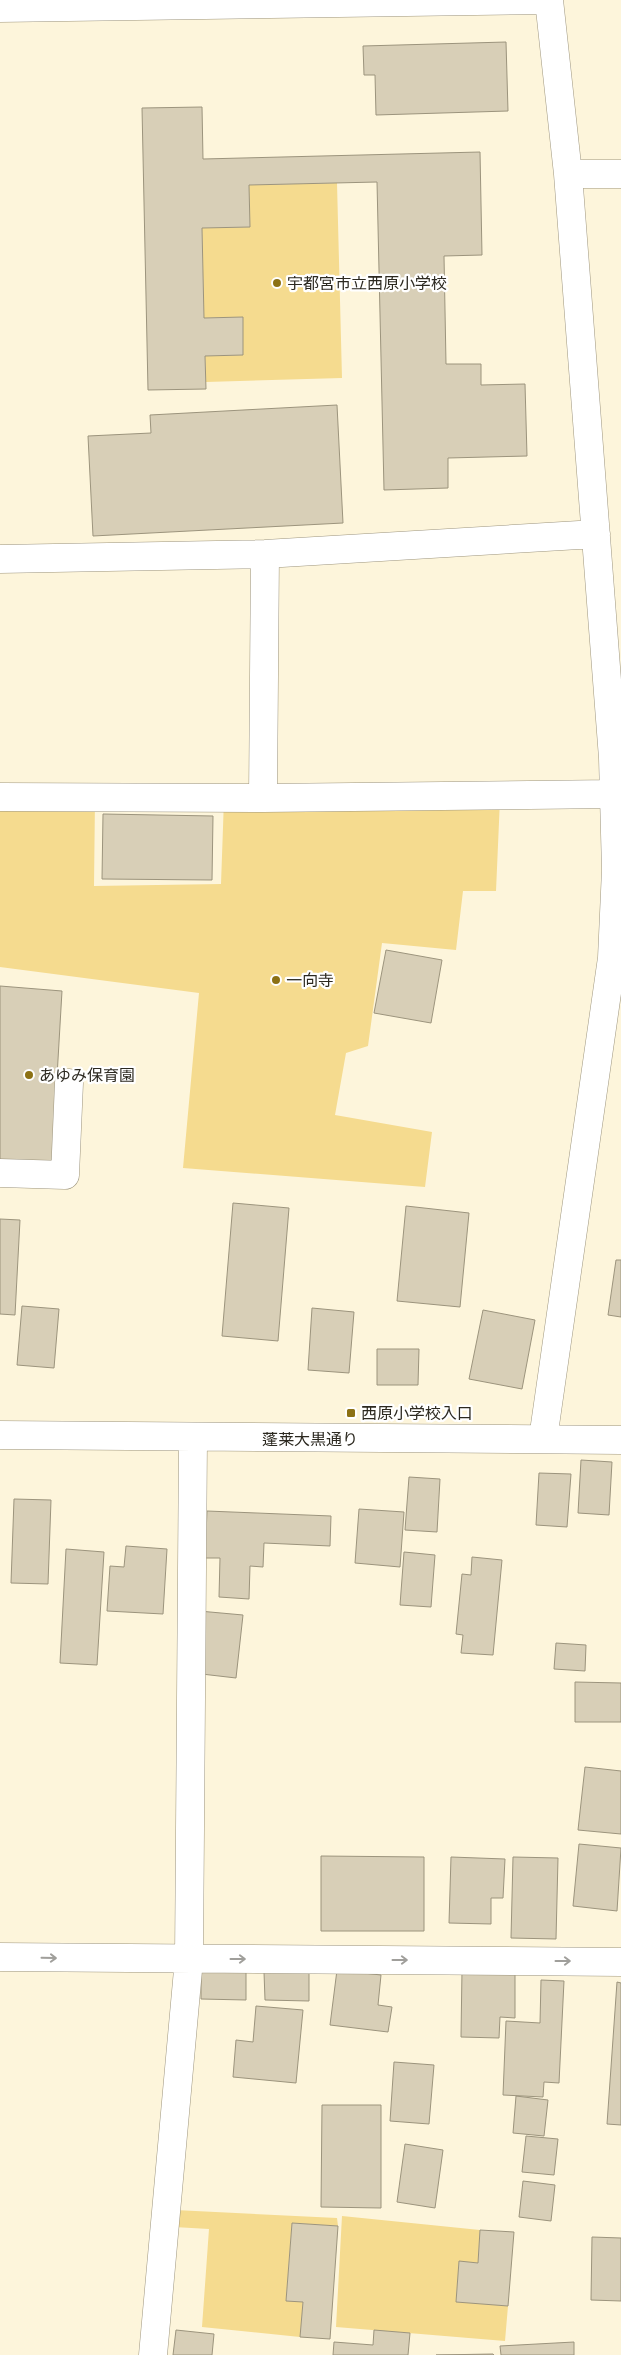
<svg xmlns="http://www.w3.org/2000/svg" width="621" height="2355" font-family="'Times New Roman','Noto Sans JP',serif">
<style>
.green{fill:#f5db8f}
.building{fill:#d8cfb7;stroke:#9c947d}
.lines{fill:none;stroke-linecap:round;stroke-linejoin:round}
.minor-casing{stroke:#9e967f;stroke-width:29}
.minor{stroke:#fff;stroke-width:28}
.oneway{stroke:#a09f9b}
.poi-dot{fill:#8c7114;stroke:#fff;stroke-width:2}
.labels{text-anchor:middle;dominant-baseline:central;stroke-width:4.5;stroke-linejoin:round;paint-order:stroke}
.poi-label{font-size:16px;fill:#2c2920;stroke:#fff;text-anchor:start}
.street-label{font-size:16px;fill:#2c2920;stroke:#fff}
</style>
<rect width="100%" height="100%" fill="#fdf5db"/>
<path class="green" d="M337,183L342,378L206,382L205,356L243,355V317L204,318L202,228L250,227L249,185Z
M0,799H95L94,886L221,884L224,799H500L496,891H463L456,950L382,943L368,1046L346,1053L335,1115L432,1132L425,1187L183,1168L199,993L0,967Z
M175,2210L337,2218L338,2226L292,2223L286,2300L303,2302L300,2337L202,2327L209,2229L174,2227Z
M342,2216L480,2230L478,2263L459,2262L456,2301L508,2306L505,2341L336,2327Z"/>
<path class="building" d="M506,42L508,111L376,115L375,75H364L363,46Z
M202,107L203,159L480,152L482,255L444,256L446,364H481V385L525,384L527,456L448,458V488L384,490L377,182L249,185L250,227L202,228L204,318L243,317V355L205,356L206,389L148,390L142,108Z
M337,405L343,523L93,536L88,436L151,433L150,415Z
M103,814L213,816L212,880L102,879Z
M386,950L442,960L431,1023L374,1013Z
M0,986L62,991L52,1163L0,1160Z
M233,1203L289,1208L278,1341L222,1336Z
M406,1206L469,1213L460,1307L397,1301Z
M0,1219L20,1220L15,1315L0,1314Z
M616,1260H621V1317L608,1315Z
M22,1306L59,1309L54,1368L17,1365Z
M312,1308L354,1312L349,1373L308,1370Z
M483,1310L535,1320L522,1389L469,1379Z
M377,1349H419L418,1385H377Z
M581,1460L612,1462L609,1515L578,1513Z
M539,1473L571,1474L567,1527L536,1525Z
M409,1477L440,1479L437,1532L405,1530Z
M14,1499L51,1500L48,1584L11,1583Z
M359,1509L404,1512L400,1567L355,1563Z
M207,1511L331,1516L330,1546L264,1543L263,1567L250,1566L249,1599L219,1597L220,1558H205Z
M126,1546L167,1549L163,1614L107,1611L110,1566L124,1567Z
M66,1549L104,1552L97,1665L60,1663Z
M404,1552L435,1555L431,1607L400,1605Z
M472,1557L502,1560L493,1655L461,1653L463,1635L456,1634L462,1574L471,1575Z
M199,1611L243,1615L236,1678L193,1673Z
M556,1643L586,1645L585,1671L554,1669Z
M575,1682L621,1683V1722H575Z
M585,1767L621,1771V1834L578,1830Z
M579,1844L621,1848L617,1911L573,1906Z
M321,1856L424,1857V1931H321Z
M451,1857L505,1859L503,1898H491V1924L449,1923Z
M513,1857L558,1858L556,1939L511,1938Z
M246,1969V2000L201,1999V1972Z
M309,1970V2001L265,2000L264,1972Z
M337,1970L381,1975L378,2005L392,2007L388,2032L330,2025Z
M462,1970L515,1971V2018L500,2017L499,2038L461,2037Z
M541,1980L564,1981L559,2083L544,2082L543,2097L503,2095L506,2021L540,2023Z
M617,1982L621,1983V2125L607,2124Z
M256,2006L303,2010L296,2083L233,2077L236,2040L253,2042Z
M394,2062L434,2065L429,2124L390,2121Z
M516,2096L548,2100L544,2136L513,2133Z
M322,2105H381V2208L321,2207Z
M526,2136L558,2139L554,2175L522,2172Z
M405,2144L443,2150L435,2208L397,2202Z
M523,2181L555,2185L551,2221L519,2217Z
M292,2223L338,2226L330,2339L300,2337L303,2302L286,2301Z
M480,2230L514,2232L508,2306L456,2302L459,2261L478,2263Z
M592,2237L621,2238V2301L591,2300Z
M176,2330L214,2334L212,2355H173Z
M374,2330L410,2333L408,2355H333L334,2342L373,2345Z
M574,2342V2355H501L500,2346Z
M493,2354L494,2355H436Z"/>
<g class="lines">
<g class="minor-casing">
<path id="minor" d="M0,8L549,0
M568,174H621
M0,559L265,554L596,534
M0,797L263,798L613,794
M263,798L265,554
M0,1173L65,1175L69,1083
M0,1435L621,1440
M543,1439L612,958L616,870L613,758L568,174L549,0
M0,1957L621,1962
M153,2355L189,1959L193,1439"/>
</g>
<use href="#minor" class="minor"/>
</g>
<defs><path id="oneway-shaft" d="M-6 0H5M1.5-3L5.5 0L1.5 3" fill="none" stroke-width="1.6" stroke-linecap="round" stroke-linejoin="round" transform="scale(1.25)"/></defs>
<g class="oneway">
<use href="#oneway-shaft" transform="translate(49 1958) rotate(1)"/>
<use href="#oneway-shaft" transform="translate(238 1959)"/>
<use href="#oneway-shaft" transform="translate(400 1960)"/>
<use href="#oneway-shaft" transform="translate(563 1961)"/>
</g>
<g class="poi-dot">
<circle cx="277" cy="283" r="5"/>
<circle cx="276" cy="980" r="5"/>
<circle cx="29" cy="1075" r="5"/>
<rect x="346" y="1408" width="10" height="10" rx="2.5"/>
</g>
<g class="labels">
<g class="poi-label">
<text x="287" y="283">宇都宮市立西原小学校</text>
<text x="286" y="980">一向寺</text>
<text x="39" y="1075">あゆみ保育園</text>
<text x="361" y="1413">西原小学校入口</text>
</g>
<g class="street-label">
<text x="310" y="1439">蓬莱大黒通り</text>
</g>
</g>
</svg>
